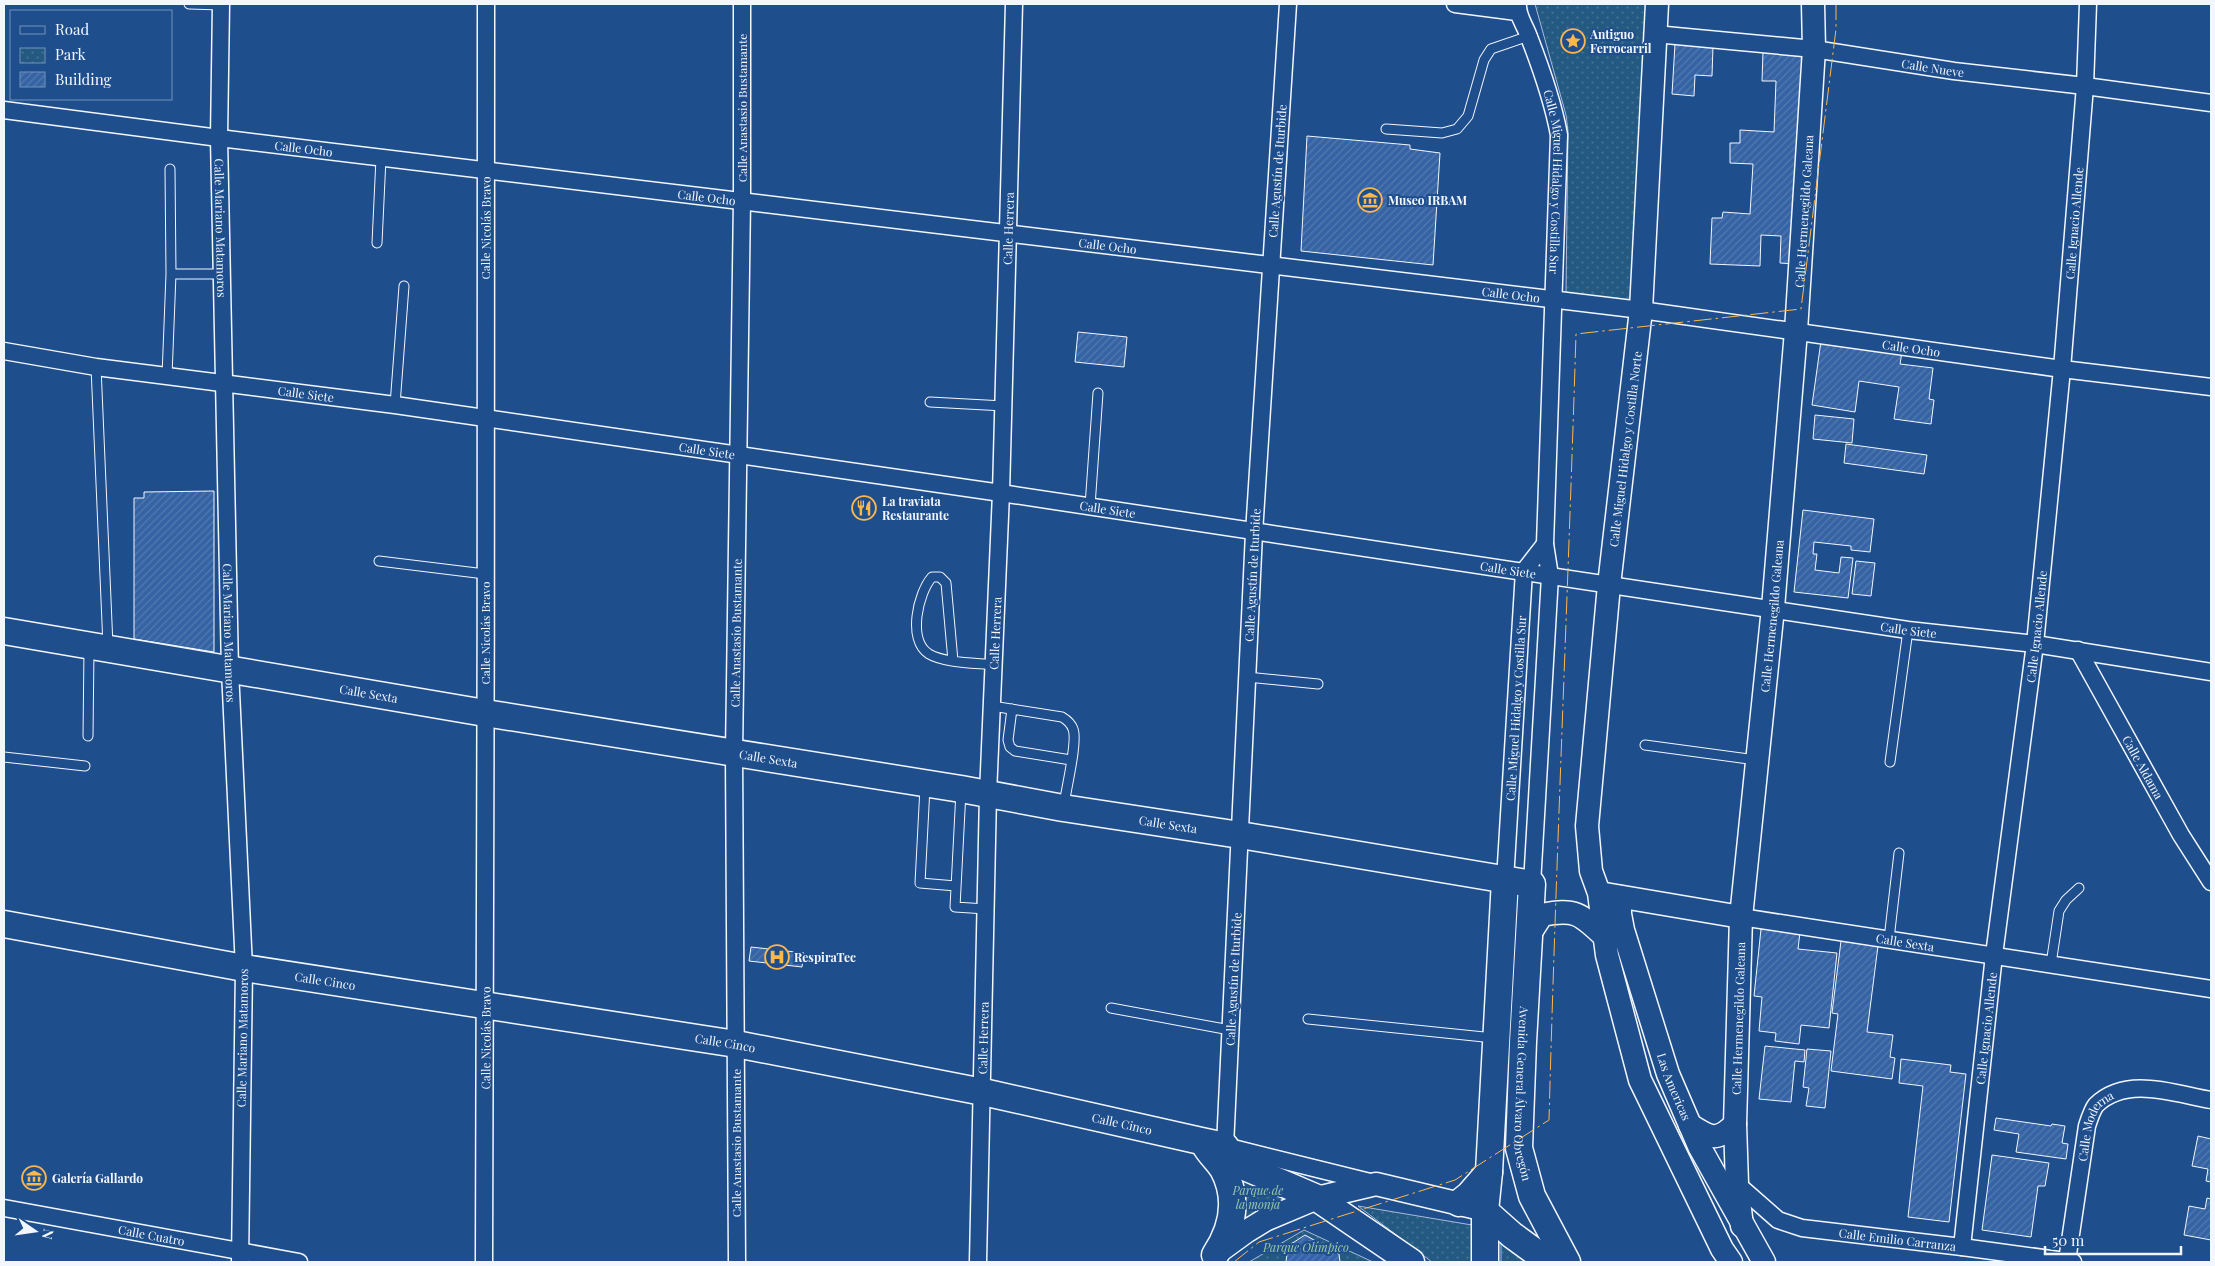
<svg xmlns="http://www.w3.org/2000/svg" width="2215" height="1266" font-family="'Playfair Display',serif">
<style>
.park{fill:url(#park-dots);stroke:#a8bbd7}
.building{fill:url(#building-hatch);stroke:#f2f6ff}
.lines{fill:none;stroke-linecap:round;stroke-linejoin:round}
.lane-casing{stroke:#f2f6ff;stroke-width:11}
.street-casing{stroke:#f2f6ff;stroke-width:19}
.secondary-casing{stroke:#f2f6ff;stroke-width:25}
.primary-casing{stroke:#f2f6ff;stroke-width:29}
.lane{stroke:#1f4e8c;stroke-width:9}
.street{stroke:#1f4e8c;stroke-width:16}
.secondary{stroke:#1f4e8c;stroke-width:22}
.primary{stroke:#1f4e8c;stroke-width:26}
.power{stroke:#ffb74d;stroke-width:1;stroke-dasharray:18 4 2.5 4;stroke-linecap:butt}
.labels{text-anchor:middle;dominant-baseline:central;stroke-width:4;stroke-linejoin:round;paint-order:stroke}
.poi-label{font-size:12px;font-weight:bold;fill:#f2f6ff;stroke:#1f4e8c;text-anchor:start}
.street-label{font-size:12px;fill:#f2f6ff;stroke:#1f4e8c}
.park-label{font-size:12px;font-style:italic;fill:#97c8a6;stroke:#1f4e8c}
</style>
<defs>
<pattern id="park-dots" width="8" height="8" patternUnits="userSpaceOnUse" patternTransform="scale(1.25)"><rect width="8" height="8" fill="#245a82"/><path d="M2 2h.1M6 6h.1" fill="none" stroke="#447295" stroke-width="1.8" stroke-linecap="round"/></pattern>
<pattern id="building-hatch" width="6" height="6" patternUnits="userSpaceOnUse" patternTransform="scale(1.25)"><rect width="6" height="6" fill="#3563a3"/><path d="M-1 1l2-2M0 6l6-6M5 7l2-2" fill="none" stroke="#537ab1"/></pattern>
</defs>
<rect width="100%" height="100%" fill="#1f4e8c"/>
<path class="park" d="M1535,4H1653L1639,308L1566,292L1568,131L1566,115Z
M1236,1168L1300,1198L1240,1224Z
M1358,1206L1478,1226L1476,1262H1432Z
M1304,1230L1373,1262H1249Z
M1501,1237L1531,1262H1501Z"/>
<path class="building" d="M1675,44L1713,46L1712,76L1695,75L1694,96L1672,94Z
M1763,52L1805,54L1795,264L1780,263L1781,236L1761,235L1760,266L1710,264L1712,218H1722L1723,212L1750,214L1753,164L1730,163V143H1740V130L1774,132L1776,81H1762Z
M1307,136L1410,145V149L1440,153L1433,265L1301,251Z
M1078,332L1127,337L1124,367L1075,362Z
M1821,341L1902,352L1900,364L1933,368L1929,399L1934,400L1931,424L1894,419L1899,387L1859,381L1855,412L1812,405Z
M1815,415L1854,419L1852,443L1813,439Z
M1846,444L1927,455L1924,474L1844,463Z
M214,491V652L134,639V498H144V492Z
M1803,510L1874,519L1870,552L1851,550V546L1814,542L1813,554H1817L1815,570L1839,573L1841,557L1853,558L1848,598L1794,592Z
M1856,561L1875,563L1871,596L1852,594Z
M1761,929L1800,932L1798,949L1837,953L1829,1028L1801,1025L1799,1044L1775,1041L1776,1033L1759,1031L1762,997L1754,996Z
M1841,941L1878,946L1867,1032L1893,1035L1890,1057L1895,1058L1892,1079L1831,1071L1838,1014L1832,1013Z
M751,947L804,953L802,967L749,961Z
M1765,1046L1805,1050L1804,1062L1795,1061L1791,1102L1759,1099Z
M1807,1049L1831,1051L1825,1108L1806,1106L1809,1088L1803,1087Z
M1901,1059L1951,1065L1950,1072L1966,1074L1949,1222L1908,1217L1923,1086L1899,1083Z
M1996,1118L2051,1126L2052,1124L2065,1126L2062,1143L2068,1144L2066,1159L2016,1152L2019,1134L1994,1130Z
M2198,1136L2211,1139V1182L2206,1181L2208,1169L2192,1166Z
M1992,1155L2049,1163L2045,1186H2038L2031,1237L1982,1230Z
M2207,1198L2211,1199V1240L2184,1235L2189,1206L2205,1209Z
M1305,1235L1339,1254L1340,1262H1286L1288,1246Z"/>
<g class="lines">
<g class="lane-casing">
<path id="lane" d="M189,4L221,5
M1386,129L1442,133L1457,129L1468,116L1484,60L1491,49L1529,36
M170,169L171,274H222
M377,243L381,158
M96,367L108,646
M167,376L171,274
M930,402L1004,406
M395,405L404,286
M1090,506L1098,393
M379,561L485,574
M953,661L946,583L940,577H932C918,593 907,640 929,654C944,663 976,663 994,665
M1247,677L1318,684
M992,706L1062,717C1067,720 1071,723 1073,729C1078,741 1066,789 1064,805
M1012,709L1008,740L1010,747L1015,751L1071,760
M88,736L89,649
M1645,745L1756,760
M4,757L85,766
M1890,762L1908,630
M925,787L920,883L956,886
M961,791L955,907L986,909
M1889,939L1899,853
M2051,964L2059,911L2066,900L2079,888
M1111,1008L1230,1030
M1308,1019L1494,1038"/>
</g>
<g class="street-casing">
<g id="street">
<path id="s1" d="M221,4L219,138L230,670L244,968L240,1262"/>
<path d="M1288,4L1254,533L1225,1146L1374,1183"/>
<path d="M1455,4L1517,12"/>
<path id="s2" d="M1518,4C1517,16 1525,25 1529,37C1541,68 1553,102 1559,135L1545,544L1550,576L1532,884"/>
<path id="s3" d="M1655,34L1814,49L1954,71L2085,86L2211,103"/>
<path id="s4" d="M4,110L219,138L1641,310L2062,369L2211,387"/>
<path id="s5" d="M4,351L96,367L395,405L1001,493L1908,630L2035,644L2211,672"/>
<path id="s6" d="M2078,650L2181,835L2211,882"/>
<path id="s7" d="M1505,880L1524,571L1545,544"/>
<path id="s8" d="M1741,917L2211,989"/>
<path id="s9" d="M1737,1184L1778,1220L1802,1228L1962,1247L2073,1262"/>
<path id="s10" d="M4,1208L299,1262"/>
<path id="s11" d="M1962,1247L1994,955L2035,644L2062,369L2085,86L2088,4"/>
<path id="s12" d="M2067,1261L2087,1126C2089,1120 2092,1110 2096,1105C2127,1075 2175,1094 2211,1100"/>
<path id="s13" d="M484,1262C488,843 484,423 486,4"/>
<path id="s14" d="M737,1262L734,753L742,200V4"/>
<path id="s15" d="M978,1262L988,794L1001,493L1014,4"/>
</g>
</g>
<g class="secondary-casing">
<g id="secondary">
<path d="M1657,4L1641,310L1609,585L1587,826L1591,871L1599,893L1607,955L1640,1080L1722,1249L1731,1262"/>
<path d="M1605,894L1741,917"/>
<path id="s16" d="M1620,897V914L1623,930L1668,1074L1699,1146L1764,1262"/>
<path d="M1531,932L1542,915C1575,908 1581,914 1605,937"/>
<path d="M1690,1125C1710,1138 1717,1142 1735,1124"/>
<path id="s17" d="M1742,1226L1737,1184L1735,1124L1741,917L1773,608L1796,331L1814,49L1813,4"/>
<path d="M1214,1255L1247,1231L1265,1220L1317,1198L1376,1184L1477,1208"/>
</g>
</g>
<g class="primary-casing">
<g id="primary">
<path id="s18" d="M4,631L485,713L961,789L1063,808L1240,835L1532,884L1523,1042L1519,1148L1532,1196L1567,1262"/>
<path id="s19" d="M4,924L244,968L736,1044L983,1092L1201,1141L1225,1146L1236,1162L1247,1168L1317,1198L1411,1262"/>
<path d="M1206,1147C1211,1155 1218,1161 1223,1169C1239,1199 1233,1228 1215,1255"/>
<path d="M1459,1203L1469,1195L1489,1172"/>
<path d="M1485,1211L1512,1235L1549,1262"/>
<path d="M1485,1262V1211L1489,1172L1505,880"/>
</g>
</g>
<use href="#lane" class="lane"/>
<use href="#street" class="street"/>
<use href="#secondary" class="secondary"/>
<use href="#primary" class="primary"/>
<path class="power" d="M1234,1262L1259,1242L1455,1180L1549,1120C1556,858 1568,596 1576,334L1801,309L1836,29V4"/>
</g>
<defs>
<g id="sight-ring" transform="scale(1.25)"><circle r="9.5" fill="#1f4e8c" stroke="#ffb74d" stroke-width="1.5"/><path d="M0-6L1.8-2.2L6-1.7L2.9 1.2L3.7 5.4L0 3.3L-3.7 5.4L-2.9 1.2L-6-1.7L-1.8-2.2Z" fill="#ffb74d"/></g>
<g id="museum-ring" transform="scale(1.25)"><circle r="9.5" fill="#1f4e8c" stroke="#ffb74d" stroke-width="1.5"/><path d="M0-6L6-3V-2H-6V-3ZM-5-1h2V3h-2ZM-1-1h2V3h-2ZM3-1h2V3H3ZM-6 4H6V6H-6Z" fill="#ffb74d"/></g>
<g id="restaurant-ring" transform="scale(1.25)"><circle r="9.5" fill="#1f4e8c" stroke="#ffb74d" stroke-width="1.5"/><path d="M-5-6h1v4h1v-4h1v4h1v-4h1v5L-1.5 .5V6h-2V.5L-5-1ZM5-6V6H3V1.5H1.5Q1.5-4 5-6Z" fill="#ffb74d"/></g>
<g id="hospital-ring" transform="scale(1.25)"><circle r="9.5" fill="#1f4e8c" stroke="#ffb74d" stroke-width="1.5"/><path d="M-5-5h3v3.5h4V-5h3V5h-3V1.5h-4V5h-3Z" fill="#ffb74d"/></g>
</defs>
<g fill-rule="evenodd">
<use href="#sight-ring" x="1573" y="41"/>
<use href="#museum-ring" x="1370" y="200"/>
<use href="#restaurant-ring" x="864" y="508"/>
<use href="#hospital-ring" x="777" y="957"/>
<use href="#museum-ring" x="34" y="1178"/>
</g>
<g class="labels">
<g class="poi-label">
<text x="1590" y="34">Antiguo<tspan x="1590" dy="14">Ferrocarril</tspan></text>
<text x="1388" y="200">Museo IRBAM</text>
<text x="882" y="501">La traviata<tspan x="882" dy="14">Restaurante</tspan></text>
<text x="794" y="957">RespiraTec</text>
<text x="52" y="1178">Galería Gallardo</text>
</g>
<g class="street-label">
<text stroke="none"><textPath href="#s3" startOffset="280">Calle Nueve</textPath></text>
<text transform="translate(742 108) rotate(-90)">Calle Anastasio Bustamante</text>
<text stroke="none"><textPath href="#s4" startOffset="302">Calle Ocho</textPath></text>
<text transform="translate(1277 171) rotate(-86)">Calle Agustín de Iturbide</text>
<text stroke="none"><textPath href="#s2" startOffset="184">Calle Miguel Hidalgo y Costilla Sur</textPath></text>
<text stroke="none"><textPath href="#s4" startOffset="708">Calle Ocho</textPath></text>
<text stroke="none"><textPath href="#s17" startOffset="1018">Calle Hermenegildo Galeana</textPath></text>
<text stroke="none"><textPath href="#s11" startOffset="1030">Calle Ignacio Allende</textPath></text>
<text stroke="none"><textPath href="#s1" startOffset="224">Calle Mariano Matamoros</textPath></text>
<text stroke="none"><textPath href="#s13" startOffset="1034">Calle Nicolás Bravo</textPath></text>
<text stroke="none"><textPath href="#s15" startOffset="1034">Calle Herrera</textPath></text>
<text stroke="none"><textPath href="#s4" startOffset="1112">Calle Ocho</textPath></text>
<text stroke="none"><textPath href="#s4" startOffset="1518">Calle Ocho</textPath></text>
<text stroke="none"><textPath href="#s4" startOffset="1922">Calle Ocho</textPath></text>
<text stroke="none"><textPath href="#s5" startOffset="305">Calle Siete</textPath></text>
<text transform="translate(1625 449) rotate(-83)">Calle Miguel Hidalgo y Costilla Norte</text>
<text stroke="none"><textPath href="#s5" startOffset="710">Calle Siete</textPath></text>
<text stroke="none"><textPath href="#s5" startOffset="1115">Calle Siete</textPath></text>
<text stroke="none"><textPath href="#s5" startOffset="1520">Calle Siete</textPath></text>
<text transform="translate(1252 575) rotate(-87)">Calle Agustín de Iturbide</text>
<text stroke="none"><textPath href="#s17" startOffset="612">Calle Hermenegildo Galeana</textPath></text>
<text stroke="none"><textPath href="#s11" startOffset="625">Calle Ignacio Allende</textPath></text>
<text stroke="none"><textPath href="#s5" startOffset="1925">Calle Siete</textPath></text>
<text stroke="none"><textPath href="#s1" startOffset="629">Calle Mariano Matamoros</textPath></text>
<text transform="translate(485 633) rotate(-90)">Calle Nicolás Bravo</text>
<text stroke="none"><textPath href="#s14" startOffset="629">Calle Anastasio Bustamante</textPath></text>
<text stroke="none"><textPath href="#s15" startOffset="629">Calle Herrera</textPath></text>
<text stroke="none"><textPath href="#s18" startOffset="370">Calle Sexta</textPath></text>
<text stroke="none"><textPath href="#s7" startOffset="172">Calle Miguel Hidalgo y Costilla Sur</textPath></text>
<text stroke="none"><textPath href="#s18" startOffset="775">Calle Sexta</textPath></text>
<text stroke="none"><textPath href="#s6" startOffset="134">Calle Aldama</textPath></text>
<text stroke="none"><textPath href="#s18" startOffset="1180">Calle Sexta</textPath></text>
<text stroke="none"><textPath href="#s8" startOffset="166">Calle Sexta</textPath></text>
<text transform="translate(1233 979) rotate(-87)">Calle Agustín de Iturbide</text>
<text stroke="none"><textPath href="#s19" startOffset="326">Calle Cinco</textPath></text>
<text stroke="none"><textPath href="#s17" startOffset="208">Calle Hermenegildo Galeana</textPath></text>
<text stroke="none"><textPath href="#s11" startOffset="220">Calle Ignacio Allende</textPath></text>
<text transform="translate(242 1038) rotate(-89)">Calle Mariano Matamoros</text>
<text stroke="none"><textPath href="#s13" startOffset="224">Calle Nicolás Bravo</textPath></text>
<text stroke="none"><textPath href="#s15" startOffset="224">Calle Herrera</textPath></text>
<text stroke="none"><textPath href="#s19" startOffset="731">Calle Cinco</textPath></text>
<text stroke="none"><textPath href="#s16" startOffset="198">Las Americas</textPath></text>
<text stroke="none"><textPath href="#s18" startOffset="1759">Avenida General Álvaro Obregón</textPath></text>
<text stroke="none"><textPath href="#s19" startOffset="1136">Calle Cinco</textPath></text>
<text stroke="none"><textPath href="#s12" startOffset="140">Calle Moderna</textPath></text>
<text transform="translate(736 1143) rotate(-90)">Calle Anastasio Bustamante</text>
<text stroke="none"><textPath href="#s10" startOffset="150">Calle Cuatro</textPath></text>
<text stroke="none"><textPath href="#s9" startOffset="176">Calle Emilio Carranza</textPath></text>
</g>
<g class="park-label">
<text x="1258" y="1190">Parque de<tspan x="1258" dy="14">la monja</tspan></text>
<text x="1306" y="1247">Parque Olímpico</text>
</g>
</g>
<rect width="2215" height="1266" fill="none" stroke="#f2f6ff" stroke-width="10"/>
<rect x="10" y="10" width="162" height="90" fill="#1f4e8c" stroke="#7391ba"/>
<rect x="20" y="26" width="25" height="8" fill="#1f4e8c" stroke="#7391ba"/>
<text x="55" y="35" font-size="15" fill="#f2f6ff">Road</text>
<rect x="20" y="48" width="25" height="15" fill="url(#park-dots)" stroke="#7391ba"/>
<text x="55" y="60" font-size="15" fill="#f2f6ff">Park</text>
<rect x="20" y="72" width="25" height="15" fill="url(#building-hatch)" stroke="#7391ba"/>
<text x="55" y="85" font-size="15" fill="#f2f6ff">Building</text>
<g transform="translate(35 1231) rotate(103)" stroke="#1f4e8c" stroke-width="4" paint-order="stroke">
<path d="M0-4L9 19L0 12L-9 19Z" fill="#f2f6ff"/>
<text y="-8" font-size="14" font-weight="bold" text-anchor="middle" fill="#f2f6ff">N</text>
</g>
<path d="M2045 1246v8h136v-8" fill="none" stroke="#f2f6ff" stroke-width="2.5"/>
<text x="2052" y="1246" font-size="15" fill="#f2f6ff" stroke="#1f4e8c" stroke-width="4" paint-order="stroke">50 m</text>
</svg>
